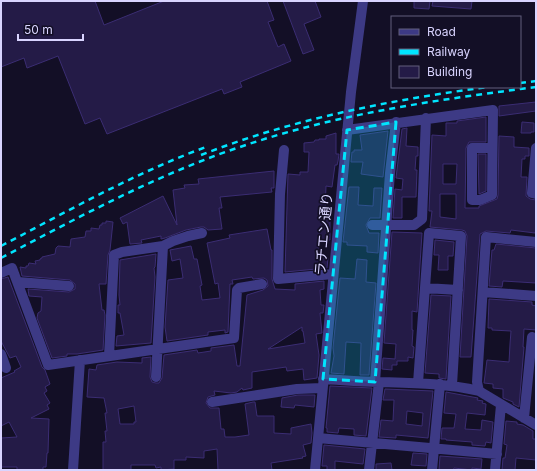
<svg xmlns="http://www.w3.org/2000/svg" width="537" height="471" font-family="Inter,'Noto Sans JP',sans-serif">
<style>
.building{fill:#241b47;stroke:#3b2d73;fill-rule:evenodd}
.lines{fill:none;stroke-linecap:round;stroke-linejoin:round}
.minor{stroke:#3d3a85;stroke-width:10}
.rail{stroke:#00e5ff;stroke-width:2.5;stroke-dasharray:6 5;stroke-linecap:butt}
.marked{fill:#00e5ff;fill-opacity:0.2;stroke:#00e5ff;stroke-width:3;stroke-dasharray:8 5;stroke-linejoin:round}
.labels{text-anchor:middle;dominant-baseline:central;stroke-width:3.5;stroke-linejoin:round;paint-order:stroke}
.street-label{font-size:14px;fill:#d9d4ff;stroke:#130f26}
</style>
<rect width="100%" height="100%" fill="#130f26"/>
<path class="building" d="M1,1H95L104,25L164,1H267L274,20L268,22L278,47L284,44L291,61L240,82L242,87L224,94L222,89L107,134L100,118L85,124L58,56L27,68L24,58L1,67Z
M283,1H315L321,17L304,24L314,50L303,54Z
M414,1H430L429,9L414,8Z
M433,1H472L471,9L432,6Z
M536,102V111L499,116V106Z
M486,117V142H469L466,148L465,208H479V206L497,199L498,195L499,136L514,137V147L529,148V156H525V159H522L521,177H527L526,196L530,199L536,200V230L535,233L511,230L510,233L486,231L480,234L471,357H460L467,236L465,231L462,230L430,227L432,211H429L432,135L446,136V123H457V121ZM443,164H457L456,184H443ZM440,194H456V219L440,217Z
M522,122L534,123V132H531V133H521Z
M407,128L406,146L418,147V156H416L415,170H417L416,197H402V218H393L395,189L402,190L403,179L396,178L402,129Z
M388,131L383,177L361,174L363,162H351L352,152H354V150H362L360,135Z
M336,133V154H339L338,161L337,165H335L332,187L326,186L325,211H330V240H318V257L328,258L327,268L285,272L288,174L300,175V172H308L309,152H304V143L314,142L315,140H319V139H326V136Z
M478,154H486V191L479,194Z
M274,171V188H271L272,192L220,197L222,208H219L222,229L208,230L204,227H201L186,230L165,238L161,239V236L141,240L142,243L130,244L127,222L123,224L120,218L163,196L177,225L173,190L185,188L184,185L199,184L198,179Z
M349,187H359L358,205L373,206L374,188H382L380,218H370L366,225L369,233H379L378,253L367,252V246L347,245V242H343Z
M106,221L113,222L110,250L108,255L106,284H99L102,310H104L105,315L103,350L77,354H67V356L52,358L37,318L38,313L41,311L42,297L29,296L28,289L69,292L75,289V284L70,280L22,276L20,267L26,268V266H28L29,263L36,264L35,261L40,260V259L42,258V257L55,254L56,248L58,246L70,247L71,239L85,237L86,231H91V228L99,229L100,225H102V223H106Z
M267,229L271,250H272V279L275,289L295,290V284L324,281V289L320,290L321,305H324L323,313H320L322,333L316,334L319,355L317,378L304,380L303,369L287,371L286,367L252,372V388L243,390L242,388L237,392L231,393L214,391L215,395L208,397L206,403L210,408H219L221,429H224L225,437H235L249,435L245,404L253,402H255L257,416H274V433L291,434V428L311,424L312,433L311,443L303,445L306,456L302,457L303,458L271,463L272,470H218L217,449L204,451V458L186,457V460H174V469L161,470V467L156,468L155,465H131V470H103V442H106L105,431H107L105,413H107L104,398L87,397L89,369L96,370L97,365L117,362L142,363V358L151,357L150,377L152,382L156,383H159L162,378L164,355L197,350L198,353L211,351V348L234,345L237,366H240L247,295L263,290L268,286L267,280L264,278L253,279L252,277L232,280L233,284H230L228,332L225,333V330L208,332V335L167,341L165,327L168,280L183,278L180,259L172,261L170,250L191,246L194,259H197L202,285L200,286L202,300L220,298L218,283L215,284L207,243L230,238L229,235ZM302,327V331H303L305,343L268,349ZM134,406L136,422H134V424H120L118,409Z
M392,232L422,233L417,312L412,311V330H413L412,346L414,347L413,358L408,357V361H397V365H392V370L382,369L383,358L395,359L396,344L384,343Z
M435,240L454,242L453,256H448V270H438L439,255H434Z
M496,244L536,248V283L503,281L502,287L489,286L492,250H494Z
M156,254L155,267L154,268L155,277L151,343L116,346L117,336L124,335L120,313H118V305H120L119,295L120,260Z
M357,259L367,260L366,282L376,283L369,375H360L361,343L346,342L344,374L331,373L334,356L333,348L340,278L355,279Z
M8,277L42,367L45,370L50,384L45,387L47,391L44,393L50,403L47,405L49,409L31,418L49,419L48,453H47L46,467H43V470H17V467H1V438L17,437L9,422L1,426V378L15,372L14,371L21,367L16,356L10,358L1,341V279Z
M431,295L451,296L446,379L439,378V374L425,373Z
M489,299L532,302V305L536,306V330L524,329L523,347H524L519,407L513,404V402L503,398V389L493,388V384L484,383L487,360L509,362L510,344L511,331L492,330V328H488Z
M330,386L372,388L366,436L354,435V429L339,428L338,433L327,432V428H326Z
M385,389L433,391L428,438L396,435V438L379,437L381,420L393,421L394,400H383ZM407,411L423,413L422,426L406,424Z
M446,392L478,398L477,400L483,401L482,403L486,404L485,415L467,413L465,429L481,430L482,420L493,422L491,443L486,442L485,446L472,445V442L446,440V439H441L442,428H454L456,414L444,413Z
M298,395H315L314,407L295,405L294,408L281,407L282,398Z
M506,421L517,422V424L523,425L533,431V439H536V460L516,458L515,470H502L503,458H505L507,445L504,444Z
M324,445L365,449L363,464L335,461V470H327V466H322Z
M413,453L427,454L426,466L411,465Z
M440,456L482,459L481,469L472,468V470L454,468L453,470H439Z
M391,463L392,470H376V464Z"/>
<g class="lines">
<path class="minor" d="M347,130L493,110L492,195L480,200H472V148H492
M536,148L532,193L536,194
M284,150L280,194L278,279L333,274
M372,225H414L422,219L426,118
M536,242L486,237L477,382L479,391L536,425
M1,273L12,268L48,365L234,338L237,290L239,288L262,284
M18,282L69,286
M425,288L458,290
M483,292L536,296
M1,354L6,368
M109,356L114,255L122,252L163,246L173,241L188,236L202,233
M156,377L163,246
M323,379C342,380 360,382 378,382C413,383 445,383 479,391
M375,382L390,173L396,122
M418,383L429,233L461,236L452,385
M212,402L297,389L322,388
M524,418L532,337
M318,438L497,454
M73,470L80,360
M315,470L351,92L363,1
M369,470L379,382
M432,470L440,384
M495,470L501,405"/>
<path class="rail" d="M520,83L536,81
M201,155C293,119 390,100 488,87
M1,246C68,211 135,173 206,147
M1,258C79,217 156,175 240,147C336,114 436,100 536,87"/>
</g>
<path class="marked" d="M396,122L375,382L323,379L347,130Z"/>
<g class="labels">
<g class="street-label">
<text transform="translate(323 234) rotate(-85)">ラチエン通り</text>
</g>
</g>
<rect width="537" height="471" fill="none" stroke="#d9d4ff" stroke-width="4"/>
<rect x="391" y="16" width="130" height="72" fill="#130f26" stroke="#625e7d"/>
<rect x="399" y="29" width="20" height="6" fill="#3d3a85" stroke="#625e7d"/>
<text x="427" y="36" font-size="12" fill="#d9d4ff">Road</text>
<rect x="399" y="49" width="20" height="6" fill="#00e5ff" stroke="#625e7d"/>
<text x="427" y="56" font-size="12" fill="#d9d4ff">Railway</text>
<rect x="399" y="66" width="20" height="12" fill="#241b47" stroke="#625e7d"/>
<text x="427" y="76" font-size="12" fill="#d9d4ff">Building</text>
<path d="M18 34v6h65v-6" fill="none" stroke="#d9d4ff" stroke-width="2"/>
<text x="24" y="34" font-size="12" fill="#d9d4ff" stroke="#130f26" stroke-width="3" paint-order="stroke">50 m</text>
</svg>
